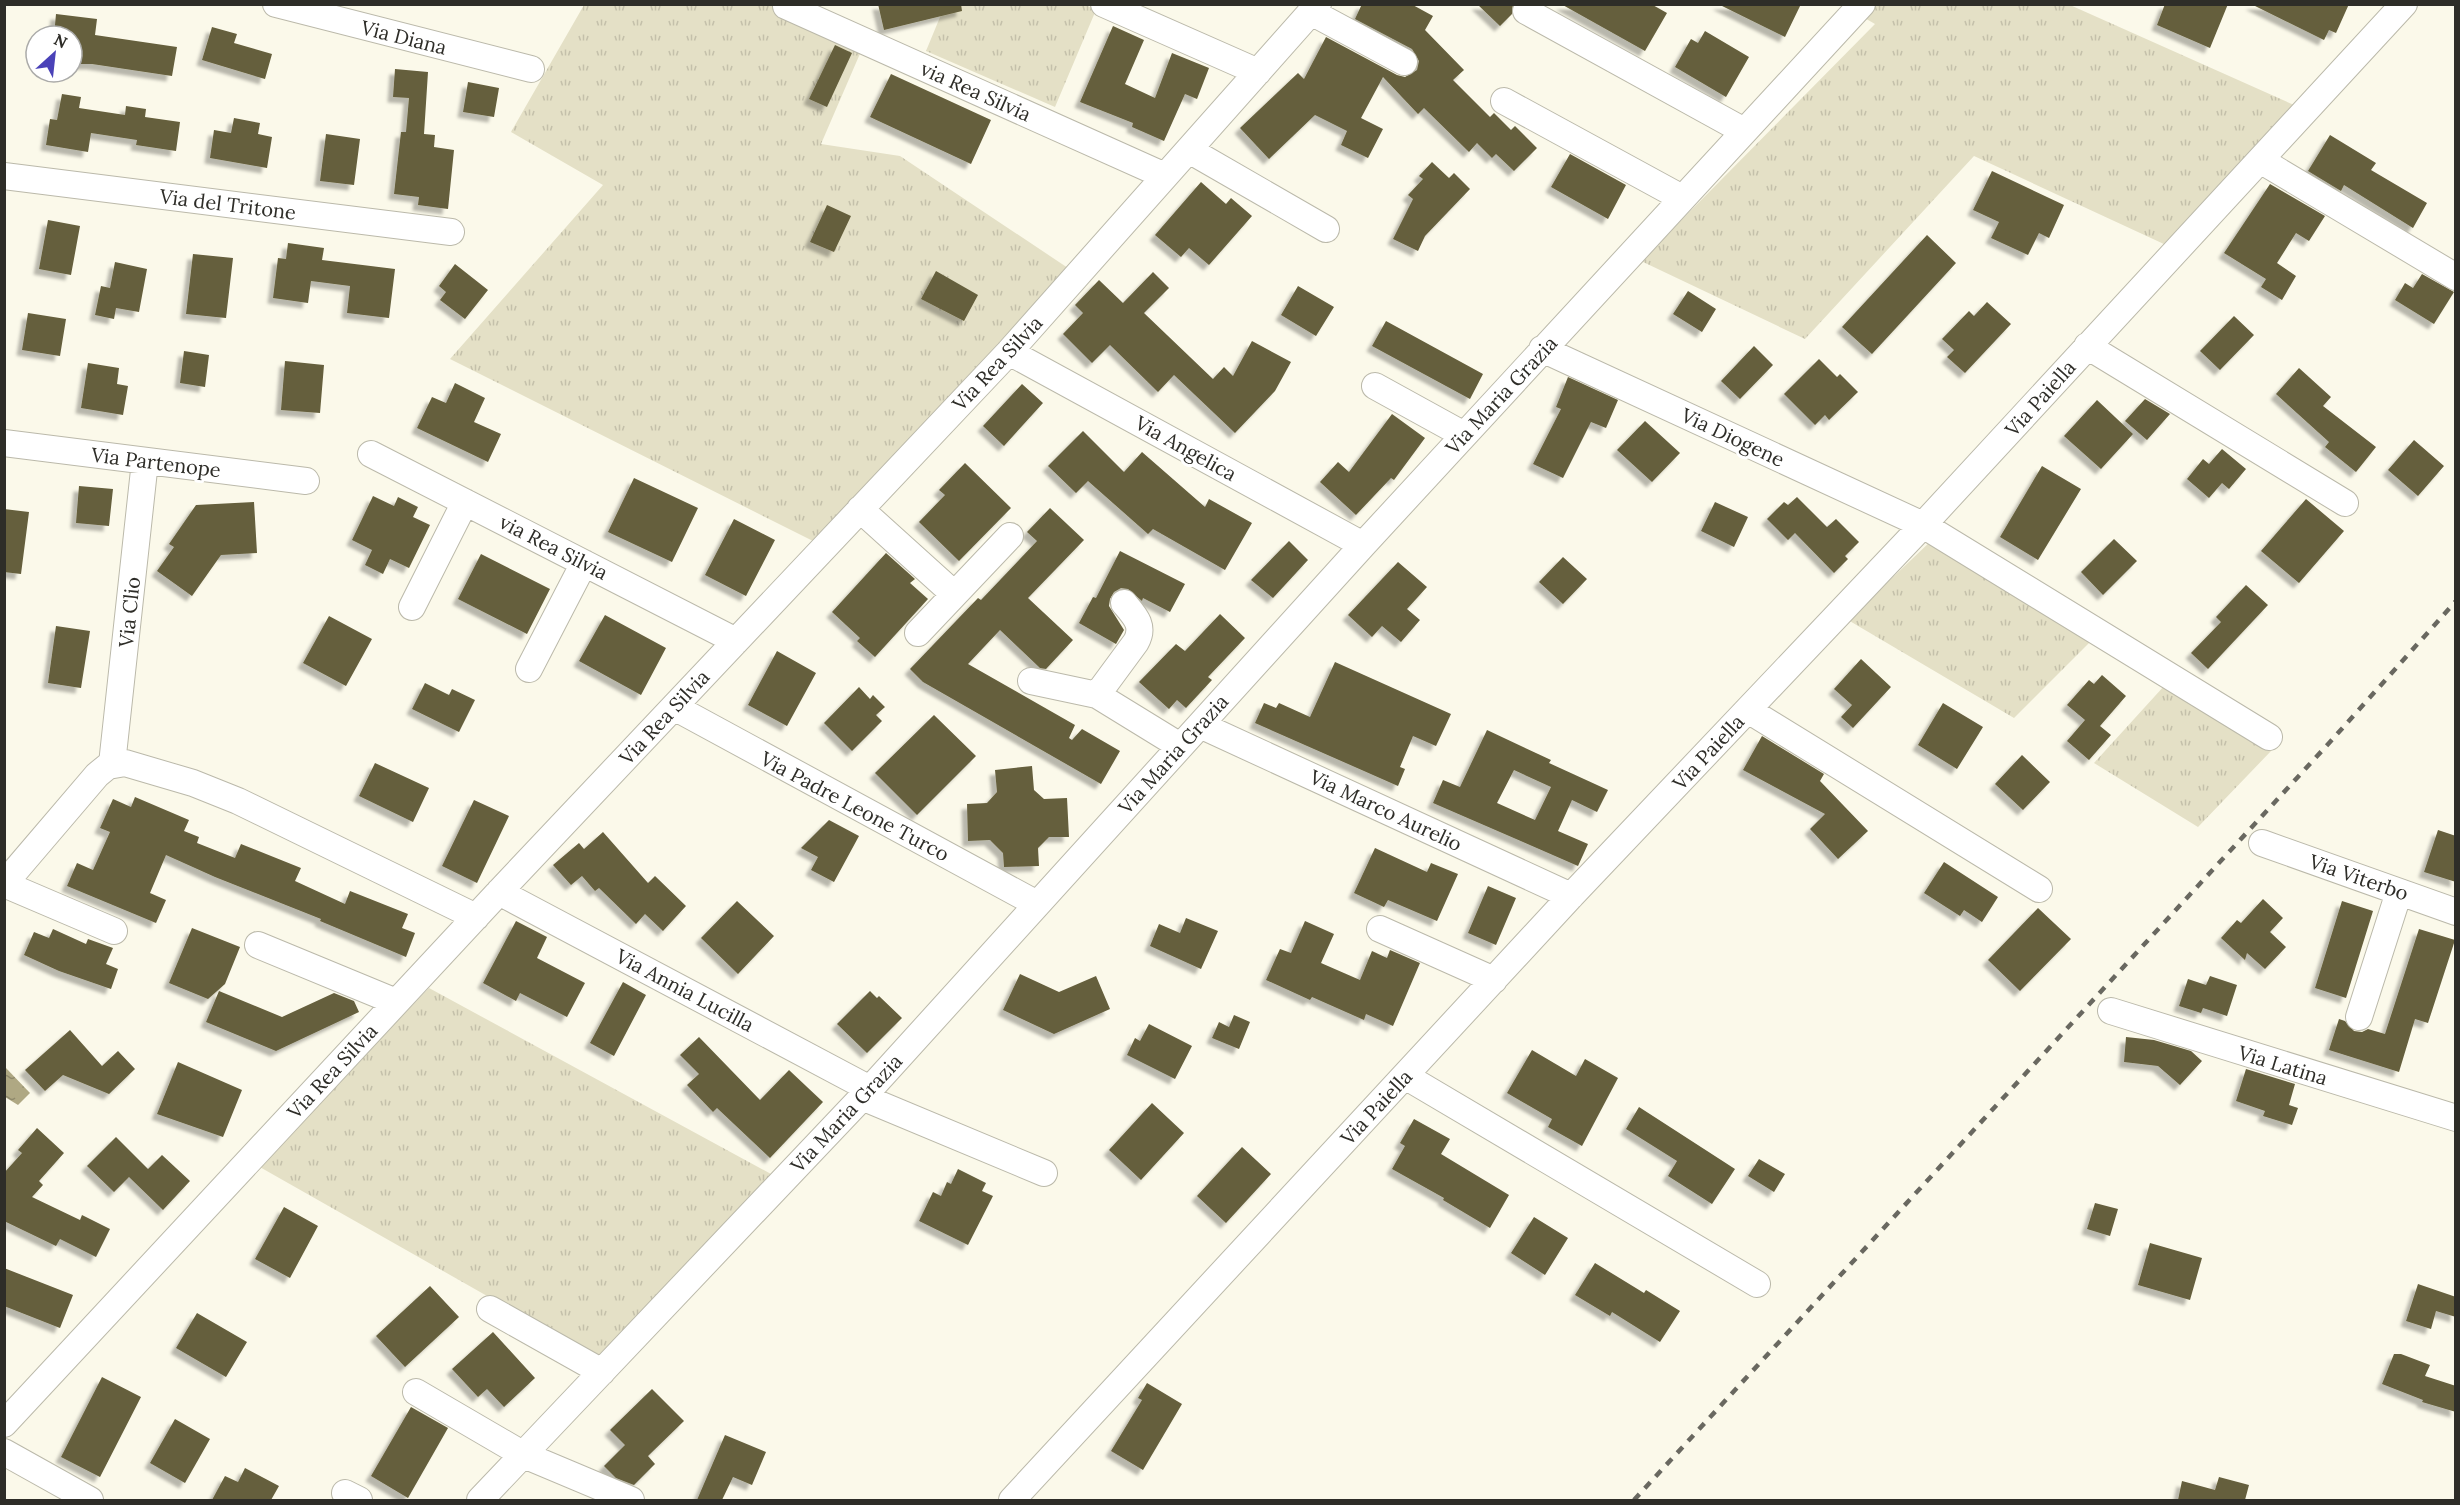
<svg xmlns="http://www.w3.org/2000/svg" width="2460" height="1505" font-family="Lora,serif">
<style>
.grass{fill:url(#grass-tufts)}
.water{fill:url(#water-ripples)}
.building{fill:#655f3c;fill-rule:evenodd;filter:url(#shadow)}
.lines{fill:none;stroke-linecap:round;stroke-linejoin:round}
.street-casing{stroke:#bbb9aa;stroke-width:28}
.street{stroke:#fff;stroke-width:26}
.rail{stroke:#696860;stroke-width:4.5;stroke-dasharray:8 8;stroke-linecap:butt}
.labels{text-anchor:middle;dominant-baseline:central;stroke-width:6;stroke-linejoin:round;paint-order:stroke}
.street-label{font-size:20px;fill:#2e2d28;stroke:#fff}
</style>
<defs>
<pattern id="grass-tufts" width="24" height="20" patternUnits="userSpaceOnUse" patternTransform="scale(1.5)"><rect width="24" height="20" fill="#e4e0c6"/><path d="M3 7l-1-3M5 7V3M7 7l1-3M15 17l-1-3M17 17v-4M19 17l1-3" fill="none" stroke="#c4c0aa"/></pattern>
<pattern id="water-ripples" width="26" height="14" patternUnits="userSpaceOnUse" patternTransform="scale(1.5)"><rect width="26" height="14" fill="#afa883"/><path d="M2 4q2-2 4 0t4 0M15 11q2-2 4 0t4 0" fill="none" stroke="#8f896b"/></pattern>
<filter id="shadow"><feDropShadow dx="-5.5" dy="5.5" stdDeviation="1.5" flood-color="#0004"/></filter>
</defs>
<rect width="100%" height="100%" fill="#fbf9ea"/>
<path class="grass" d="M1084,4L1096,10L1055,107L926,51L945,5Z
M584,5H775L773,8L862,49L821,144L900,156L1068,268L815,542L450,359L603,185L511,132Z
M1842,5H2070L2294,105L2166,245L1974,156L1805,339L1641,261L1875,24Z
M1932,540L2093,639L2014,718L1848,620Z
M2165,685L2272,750L2198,827L2094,763Z
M429,988L771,1174L600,1360L258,1166Z"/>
<path class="water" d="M5,1067L30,1093L18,1105L5,1097Z"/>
<path class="building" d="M878,4H961L962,11L884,30Z
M1362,4H1411L1433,16L1425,30L1464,70L1453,80L1490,117L1494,113L1511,130L1515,126L1537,148L1514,171L1496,154L1492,158L1477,143L1469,152L1424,108L1418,114L1383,77L1361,118L1383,129L1368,158L1341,145L1347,131L1315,115L1269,159L1240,128L1298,73L1304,79L1326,37L1397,75L1405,77L1417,70L1419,61L1412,49L1355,19Z
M1477,4H1513L1512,14L1500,26Z
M1561,4H1651L1667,13L1645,51Z
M1718,4H1801L1785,37Z
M2165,4H2228L2210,48L2157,25Z
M2251,4H2349L2336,33L2329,30L2324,40Z
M56,14L97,19L95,35L177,47L172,76L92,64H72V36H54Z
M1113,26L1144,40L1125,84L1155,98L1172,53L1209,68L1197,99L1185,94L1164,141L1132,127L1133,123L1080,102Z
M212,27L237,34L234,43L272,54L265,79L202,60Z
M1705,31L1749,57L1726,97L1675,67L1691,39L1698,43Z
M835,45L852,53L827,107L809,99Z
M395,69L428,72L424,134L435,135L434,147L454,150L448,209L418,205L419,197L394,194L401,132H406L409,98L393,97Z
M891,74L991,120L971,164L870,117Z
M468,82L499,88L494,117L463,112Z
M62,94L81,97L79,108L125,115L126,106L146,109L145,117L180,122L176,151L136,145L137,140L91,133L88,152L46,145L50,119L57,120Z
M234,118L260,123L258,134L272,137L267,168L210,158L214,130L231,133Z
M326,134L360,139L354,185L320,181Z
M2330,135L2376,163L2371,170L2427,203L2413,228L2344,185L2341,191L2308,171Z
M1570,154L1626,185L1608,219L1551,187Z
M1432,162L1449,178L1454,173L1470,189L1425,236L1418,251L1393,239L1413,199L1408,195L1423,179L1419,176Z
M1992,171L2064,205L2049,238L2039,233L2028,255L1991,238L1999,222L1973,210Z
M1201,182L1226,204L1231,198L1252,216L1209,265L1189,248L1181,257L1155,235Z
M2270,184L2325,216L2309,241L2296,233L2277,263L2296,276L2282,300L2261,287L2266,279L2224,253Z
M827,205L851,216L834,252L810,242Z
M48,220L80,226L71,275L39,269Z
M1927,235L1956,263L1872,354L1842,327Z
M288,243L324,248L322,260L395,269L389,318L347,313L350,286L311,281L308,303L273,298L278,258L286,259Z
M193,254L233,258L226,318L186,314Z
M115,262L147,269L139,312L116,308L114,319L95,315L101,286L110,288Z
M455,264L488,290L465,319L440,300L446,292L439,286Z
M936,271L978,295L964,321L921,299Z
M1153,272L1169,288L1144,313L1213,379L1224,367L1233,376L1252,341L1291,362L1275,391L1235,433L1174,375L1158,392L1110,345L1092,363L1063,334L1083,313L1075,305L1099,280L1123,303Z
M2422,274L2454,292L2434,324L2395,300L2405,283L2413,288Z
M1298,286L1334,307L1316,336L1281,315Z
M1688,291L1716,309L1702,332L1673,314Z
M1987,302L2011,324L1965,373L1947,357L1954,350L1942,339L1969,311L1974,316Z
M28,313L66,319L60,356L22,350Z
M2234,316L2254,335L2220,370L2200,351Z
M1386,321L1483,374L1470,399L1372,346Z
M1754,346L1773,365L1740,399L1721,381Z
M184,351L209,355L205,387L180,383Z
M1819,359L1837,377L1840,374L1858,392L1829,420L1825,415L1815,425L1784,394Z
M285,361L324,365L320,413L281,410Z
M88,363L119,368L117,384L128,386L123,415L81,408Z
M2299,368L2331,397L2323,406L2376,447L2356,472L2325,447L2329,442L2276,394Z
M1568,377L1618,400L1606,428L1591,422L1563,478L1533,464L1561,409L1556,407Z
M455,383L485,398L474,422L501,434L488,462L417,428L432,397L446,403Z
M1022,384L1043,403L1004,446L983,426Z
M2145,399L2170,414L2147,440L2125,421Z
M2097,400L2133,434L2101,469L2064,436Z
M1392,414L1425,438L1394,480L1391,478L1356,515L1320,482L1338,462L1349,472Z
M1645,421L1680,453L1652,482L1617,450Z
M1083,431L1124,472L1142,452L1205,507L1209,499L1252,523L1225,570L1153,529L1148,534L1088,481L1076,493L1048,466Z
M2414,440L2444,466L2418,496L2388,470Z
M2222,449L2246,469L2229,489L2222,483L2209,498L2187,479L2203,459L2209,464Z
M965,463L1011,508L959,561L919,522L945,495L939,490Z
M2042,466L2081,489L2038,560L2000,537Z
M634,478L698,508L672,562L608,532Z
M79,486L113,489L109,526L76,523Z
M373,496L394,506L398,497L418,507L413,517L430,525L409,568L390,559L383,574L365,565L372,550L352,540Z
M1797,497L1827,527L1836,519L1859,542L1845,556L1848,559L1834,573L1795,533L1788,540L1767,519L1784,502L1788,505Z
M2306,499L2344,531L2299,583L2261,551Z
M254,502L257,553L221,555L192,596L157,571L174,547L169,544L196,505Z
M1715,502L1748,517L1734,547L1701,531Z
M1050,508L1084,540L1028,598L1073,640L1046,669L1040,668L1000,630L968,664L1075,725L1069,738L1072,740L1082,729L1120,751L1101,784L923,682L910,669L978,598L981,600L1037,541L1027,532Z
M4,509L29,512L21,574L4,572Z
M734,519L775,540L746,596L705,575Z
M2114,539L2137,561L2103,595L2081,572Z
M1289,541L1308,560L1273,598L1251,580Z
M1120,551L1185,584L1170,612L1143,598L1142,601L1128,589L1121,588L1114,592L1110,599L1109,606L1124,630L1116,644L1079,623L1093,597L1096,598Z
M886,553L915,579L910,583L928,599L875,657L857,641L860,638L832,612Z
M481,554L550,589L527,634L458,599Z
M1563,557L1587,579L1563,604L1539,582Z
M1398,562L1427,587L1407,609L1420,620L1401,642L1382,626L1372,637L1348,615Z
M2246,585L2268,605L2208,669L2191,653L2221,622L2216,617Z
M1220,614L1245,638L1208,677L1212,680L1186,708L1177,700L1169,709L1139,682L1176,644L1185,651Z
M605,615L666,648L641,695L579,661Z
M329,616L372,639L346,686L303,663Z
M56,626L90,631L81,688L48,683Z
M777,651L816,673L787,726L748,705Z
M1861,659L1891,687L1853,728L1841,717L1852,705L1834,689Z
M1335,662L1451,714L1436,746L1413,736L1400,767L1405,769L1398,786L1255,723L1264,703L1276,708L1279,703L1310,717Z
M2102,675L2126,696L2100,726L2111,735L2089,760L2067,741L2085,720L2067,705L2089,680L2094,684Z
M425,683L449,695L452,689L475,700L459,732L412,709Z
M859,687L870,699L873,695L885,707L876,715L882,721L852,751L824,723Z
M1943,703L1983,727L1957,769L1918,745Z
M934,715L976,756L917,815L875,773Z
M1487,730L1551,760L1549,763L1608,790L1597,812L1572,800L1558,831L1588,844L1578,866L1433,803L1443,780L1460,787ZM1514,770L1551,787L1535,820L1497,803Z
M1762,736L1824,774L1820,781L1868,831L1838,859L1810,829L1825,814L1743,770Z
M2022,755L2050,782L2023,810L1995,784Z
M375,763L429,788L413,822L359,796Z
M1032,766L1034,790L1044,799L1067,798L1069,837H1049L1038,848L1039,866L1004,867L1003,853L990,840L968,841L967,804L987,803L997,792L995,770Z
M135,797L189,820L184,831L199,837L197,843L235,858L241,844L301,868L295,881L345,904L350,891L408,914L402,928L415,933L406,957L320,921L321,919L215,877L166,855L150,893L166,900L156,923L67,886L77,863L93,870L110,832L100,828L113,799L131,807Z
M474,800L509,816L477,883L442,866Z
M829,820L859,836L834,882L811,870L818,857L801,848Z
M2438,830L2456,836V882L2424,872Z
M603,832L648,883L655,876L686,906L663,931L645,914L636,924L599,888L595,891L582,876L571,885L553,865L579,843L584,849Z
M1375,848L1427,872L1431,863L1458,874L1437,921L1388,900L1384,907L1354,893Z
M1944,862L1998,897L1982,922L1964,910L1960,916L1924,893Z
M1488,886L1516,898L1496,945L1468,933Z
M2263,899L2283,918L2270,932L2286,947L2265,969L2247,953L2245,960L2221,938L2237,920L2241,923Z
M737,901L774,936L738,974L701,938Z
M2342,901L2373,911L2346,998L2315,988Z
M2038,908L2071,939L2020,991L1988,960Z
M1186,918L1218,931L1201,969L1150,946L1159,924L1180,933Z
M516,921L547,937L537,958L585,983L567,1017L520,993L516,1001L483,983Z
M1305,921L1334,934L1321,963L1360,980L1372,951L1387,958L1390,950L1420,963L1393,1026L1366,1014L1364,1020L1312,997L1310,1000L1266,980L1280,949L1291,953Z
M192,928L240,947L225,984L208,999L169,983Z
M53,929L86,944L88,939L113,948L106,964L118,969L111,989L59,971L24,955L34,932L49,938Z
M2419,929L2455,940L2428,1023L2415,1019L2399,1072L2329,1050L2339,1019L2345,1021L2354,1031L2362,1032L2368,1029L2385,1034Z
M1020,974L1059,992L1096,976L1110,1009L1054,1034L1003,1010Z
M2210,976L2237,985L2227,1016L2203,1008L2201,1013L2179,1006L2188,979L2206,985Z
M623,982L646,995L614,1056L590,1043Z
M219,991L282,1017L334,993L354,1001L359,1012L276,1051L206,1022Z
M870,991L877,998L879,996L902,1018L867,1053L837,1024Z
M1234,1015L1250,1022L1239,1049L1212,1038L1219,1022L1229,1027Z
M1149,1024L1192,1046L1175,1079L1127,1055L1135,1038L1140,1041Z
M70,1030L102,1066L118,1051L135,1069L109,1094L63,1075L45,1091L25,1070Z
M699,1037L760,1100L789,1070L823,1102L770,1158L717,1108L713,1112L687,1085L699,1074L680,1055Z
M2126,1037L2154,1040L2191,1051L2202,1061L2180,1085L2158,1066L2124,1062Z
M1532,1050L1576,1076L1585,1059L1618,1078L1582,1146L1548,1127L1552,1119L1507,1093Z
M178,1062L242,1090L223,1137L157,1114Z
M2246,1069L2295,1084L2289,1105L2298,1108L2292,1125L2263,1116L2265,1111L2236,1101Z
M1152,1103L1184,1133L1141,1180L1109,1150Z
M1639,1107L1735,1169L1712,1204L1668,1176L1677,1161L1626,1129Z
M1414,1119L1450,1139L1441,1154L1509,1195L1490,1228L1443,1200L1444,1198L1392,1169L1405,1146L1400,1143Z
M37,1128L64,1153L39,1181L43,1185L32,1197L80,1220L82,1215L110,1229L96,1257L60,1239L56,1246L4,1221V1173L22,1153L18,1150Z
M116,1137L148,1169L162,1155L190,1181L163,1210L129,1177L114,1192L87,1166Z
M1242,1147L1271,1174L1226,1223L1197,1196Z
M1759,1159L1785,1174L1774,1192L1748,1176Z
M958,1169L986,1183L982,1191L993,1196L968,1245L919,1221L933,1192L941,1196L947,1182L951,1184Z
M2095,1203L2118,1209L2110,1236L2087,1229Z
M284,1207L318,1226L290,1278L255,1259Z
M1534,1217L1568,1238L1545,1275L1511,1253Z
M2150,1243L2202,1258L2190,1300L2138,1285Z
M1595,1263L1644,1293L1646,1290L1680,1311L1660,1342L1612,1312L1610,1316L1575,1295Z
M4,1268L73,1295L60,1328L4,1306Z
M2418,1284L2456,1297V1317L2436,1311L2431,1329L2406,1321Z
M430,1286L459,1317L405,1367L376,1336Z
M197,1313L247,1342L226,1377L176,1348Z
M493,1332L535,1378L504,1407L487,1389L478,1397L452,1369Z
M2394,1354H2401L2430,1365L2425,1376L2456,1386V1412L2422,1402L2423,1400L2382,1384Z
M102,1377L141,1397L100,1477L61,1457Z
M1147,1383L1182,1404L1143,1470L1111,1451L1142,1400L1138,1398Z
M652,1389L684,1421L648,1456L655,1464L634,1485L616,1478L604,1466L625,1445L610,1430Z
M411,1407L448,1428L408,1498L371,1476Z
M175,1419L210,1439L185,1483L150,1463Z
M725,1435L766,1452L752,1485L733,1477L722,1500H697Z
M245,1468L279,1486L271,1500H212L225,1476L238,1482Z
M2219,1477L2249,1485L2245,1500H2178L2182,1481L2215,1490Z"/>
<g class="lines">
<g class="street-casing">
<path id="street" d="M276,4L531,69
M1104,4L1258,72
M786,6L1165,176
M1526,11L1744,131
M1311,12L1404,62
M1504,101L1682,198
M1189,150L1326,229
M2260,160L2456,277
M4,176L451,232
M2087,346L2345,503
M1542,349L1923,525L2269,737
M1009,352L1363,545
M1375,386L1464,435
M4,443L306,481
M371,454L736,641
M860,509L954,594
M412,607L465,502
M918,633L1010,536
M529,669L584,563
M1031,681L1097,695L1180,746
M1097,695L1136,642C1145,626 1135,616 1124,603
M674,707L1037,904
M1748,710L2039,889
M1200,725L1571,896
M112,764L145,461
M2262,843L2456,912
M499,892L870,1089
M1380,929L1494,980
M114,931L4,884L97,775L108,766L125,763L193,783L238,801L476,917
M258,945L396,1002
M2111,1011L2456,1118
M2359,1017L2399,892
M1405,1076L1757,1284
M862,1097L1044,1173
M490,1309L602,1372
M416,1392L524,1455L631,1500
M4,1424L499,892L1009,352L1318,4
M4,1452L90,1500
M345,1493L359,1500
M480,1500L870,1089L1363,545L1862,4
M1012,1500L1571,896L1923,525L2404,4"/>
</g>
<use href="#street" class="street"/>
<path class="rail" d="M1634,1500L2330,742L2456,601"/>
</g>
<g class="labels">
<g class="street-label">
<text transform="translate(404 37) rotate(14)">Via Diana</text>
<text transform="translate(976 91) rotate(24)">via Rea Silvia</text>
<text transform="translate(228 204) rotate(7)">Via del Tritone</text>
<text transform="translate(997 363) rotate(-47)">Via Rea Silvia</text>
<text transform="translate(1501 395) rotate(-47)">Via Maria Grazia</text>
<text transform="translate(2040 398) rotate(-48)">Via Paiella</text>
<text transform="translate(1733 437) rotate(25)">Via Diogene</text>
<text transform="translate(1186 448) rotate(29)">Via Angelica</text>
<text transform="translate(156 462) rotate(7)">Via Partenope</text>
<text transform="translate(554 547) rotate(27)">via Rea Silvia</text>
<text transform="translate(129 612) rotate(-84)">Via Clio</text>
<text transform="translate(664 717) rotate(-47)">Via Rea Silvia</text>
<text transform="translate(1708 752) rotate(-47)">Via Paiella</text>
<text transform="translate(1173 754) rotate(-48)">Via Maria Grazia</text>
<text transform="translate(855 806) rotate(28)">Via Padre Leone Turco</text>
<text transform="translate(1386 810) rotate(25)">Via Marco Aurelio</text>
<text transform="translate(2359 877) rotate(19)">Via Viterbo</text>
<text transform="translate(685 990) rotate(28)">Via Annia Lucilla</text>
<text transform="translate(2283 1065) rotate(17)">Via Latina</text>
<text transform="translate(332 1071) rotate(-47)">Via Rea Silvia</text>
<text transform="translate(1376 1107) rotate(-47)">Via Paiella</text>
<text transform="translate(846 1113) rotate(-47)">Via Maria Grazia</text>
</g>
</g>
<rect width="2460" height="1505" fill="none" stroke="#2e2d28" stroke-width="12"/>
<g transform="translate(54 54) rotate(27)"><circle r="28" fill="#ffffff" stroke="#ababa9" stroke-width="1.5"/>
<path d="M0-4.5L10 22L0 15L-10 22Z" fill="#4a42b8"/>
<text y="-9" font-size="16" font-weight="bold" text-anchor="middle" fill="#2e2d28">N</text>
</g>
</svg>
